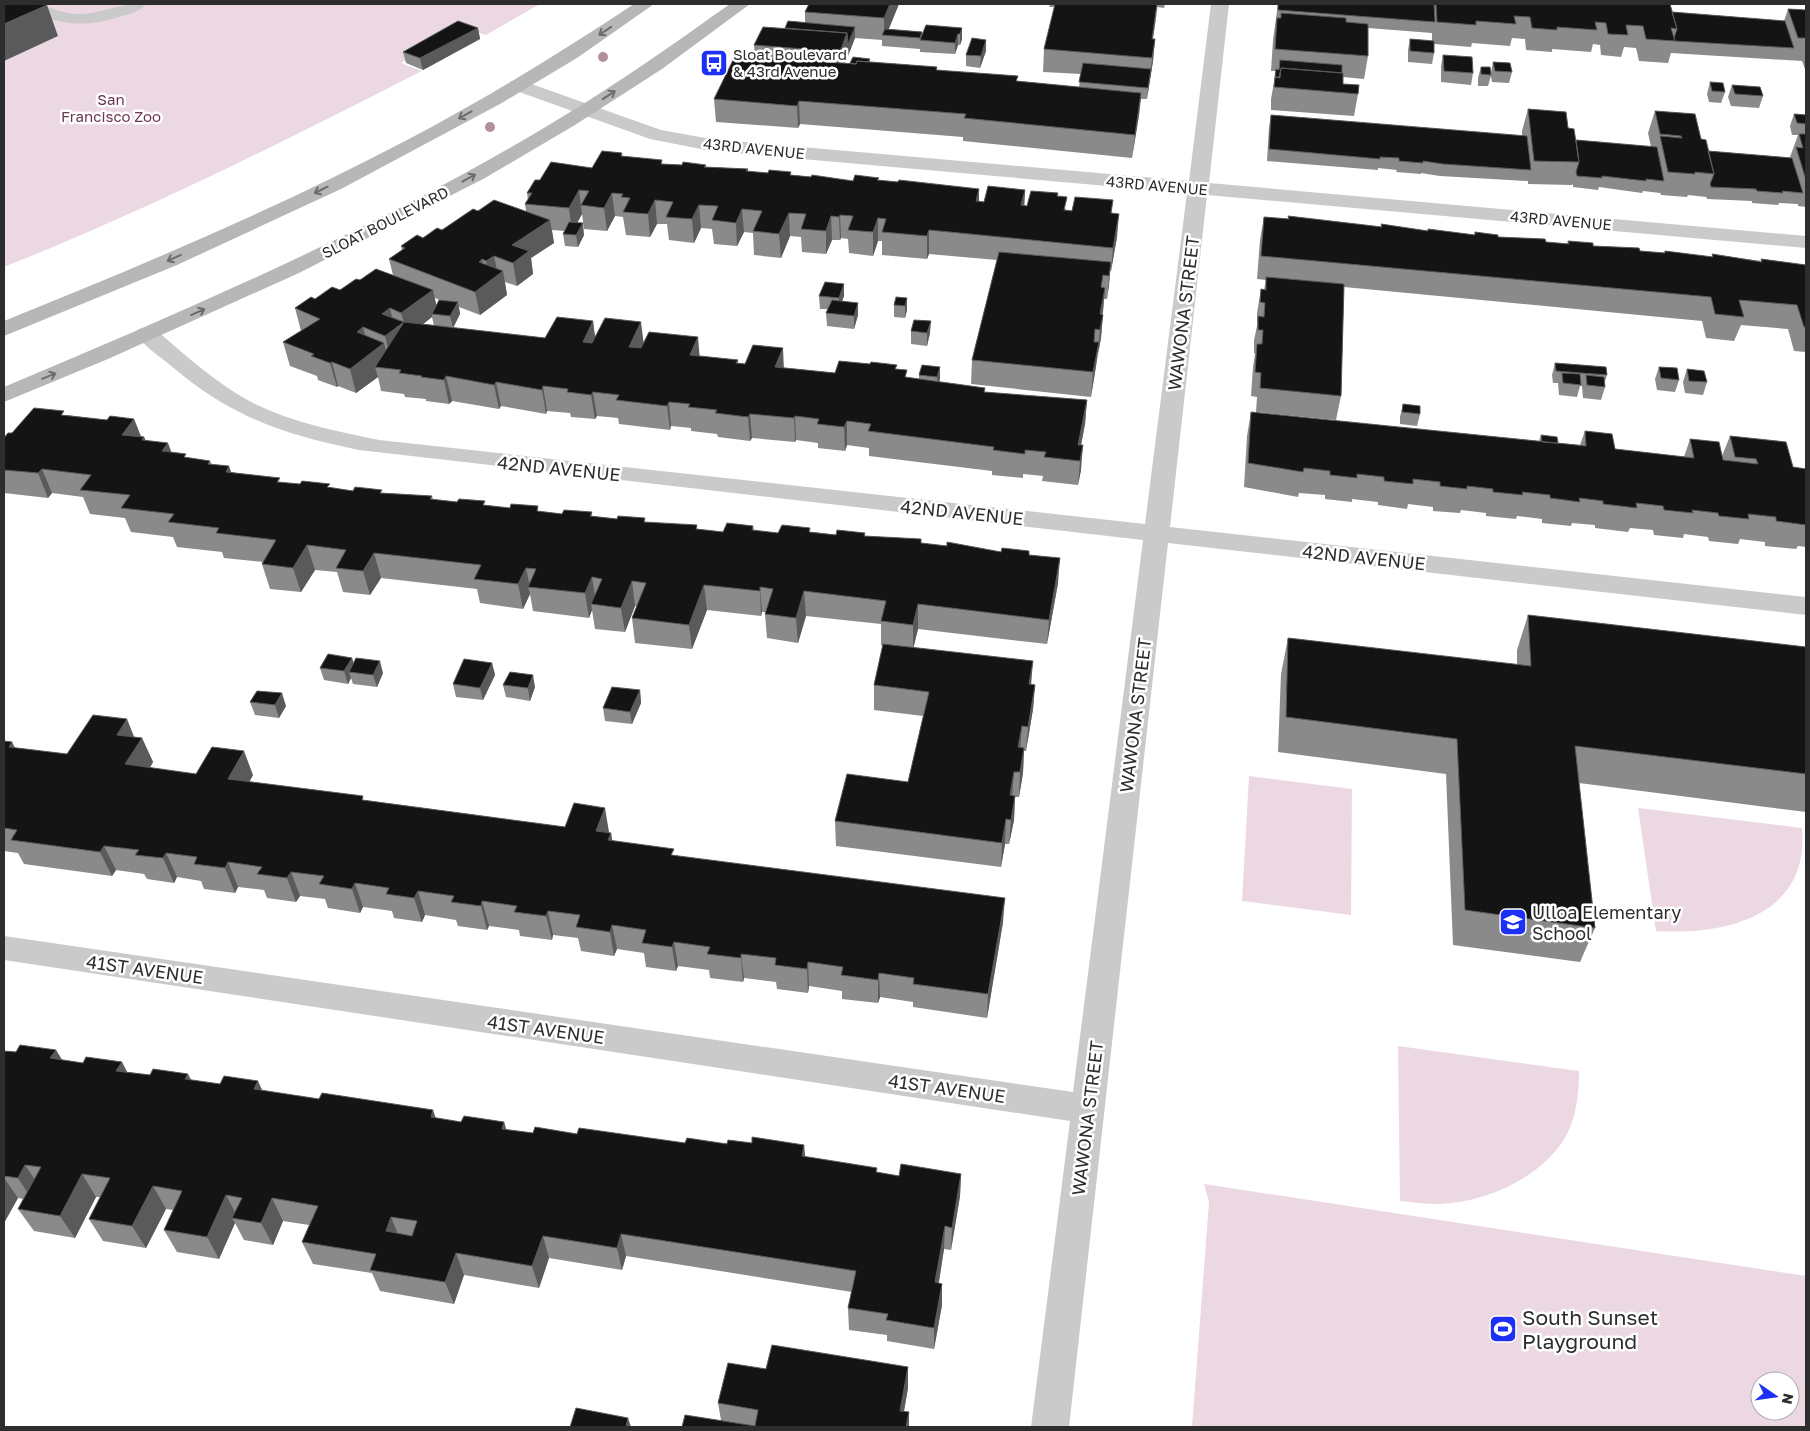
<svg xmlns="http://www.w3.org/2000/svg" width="1810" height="1431" font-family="'Golos Text',sans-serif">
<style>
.green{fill:#ecd8e3;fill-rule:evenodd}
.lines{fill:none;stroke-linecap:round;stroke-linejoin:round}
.lane{fill:#cacaca;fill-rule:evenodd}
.street{fill:#cacaca;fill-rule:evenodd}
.secondary{fill:#b7b7b7;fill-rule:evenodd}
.tree{fill:#ae909f}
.wall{fill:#8a8a8a;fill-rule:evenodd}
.shaded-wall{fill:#5a5a5a}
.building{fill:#141414;stroke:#5a5a5a;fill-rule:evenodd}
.oneway{stroke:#6b6b6b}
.labels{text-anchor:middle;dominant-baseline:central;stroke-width:5;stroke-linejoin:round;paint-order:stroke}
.far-poi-label{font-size:15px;fill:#2d2d2d;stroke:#fff;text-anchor:start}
.far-park-label{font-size:15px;fill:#6c3650;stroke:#fff}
.far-street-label{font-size:15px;fill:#2d2d2d;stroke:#fff}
.street-label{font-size:18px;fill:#2d2d2d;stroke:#fff}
.poi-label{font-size:18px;fill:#2d2d2d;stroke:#fff;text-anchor:start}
.near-poi-label{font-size:21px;fill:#2d2d2d;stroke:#fff;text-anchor:start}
</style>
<rect width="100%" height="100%" fill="#fff"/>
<path class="green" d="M4,4H540L486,35L463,28L401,63L422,71C285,141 147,210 4,267Z
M1249,776L1352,789L1351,915L1242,901Z
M1638,808L1802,828C1810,917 1724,935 1656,931Z
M1398,1046L1579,1071C1579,1095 1576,1121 1563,1141C1537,1180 1484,1203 1438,1204C1425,1204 1413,1202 1400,1201Z
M1204,1184L1806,1276V1427H1192L1209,1202ZM1760,1381H1790V1411H1760Z"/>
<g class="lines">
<path class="lane" d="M6,4C16,3 28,2 37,4C51,7 63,14 78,14C102,14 122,2 146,4C141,11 130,14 122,16C73,32 55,19 9,8Z"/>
<path class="street" d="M1211,4H1229L1209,183L1806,236V248L1207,195L1170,527L1806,597V615L1168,543L1069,1427H1031L1070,1121L4,960V936L1073,1092L1143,540L359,450C282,434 231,417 170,365C159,356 144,346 136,334L139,329L147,327L155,329C186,356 217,384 253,403C293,423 336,431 379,440L1145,524L1187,193L711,151L650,139L511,89L508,85L511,81H523L661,130L711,139L1189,181Z"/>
<path class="secondary" d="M634,4H654L577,58L500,104L341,189L177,265L4,336V321C140,266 276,209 407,140C485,99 560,53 634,4Z
M730,4H750L662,69L575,125L485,178L299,273L108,359L4,402V387C194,307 385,225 562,117C620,82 675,43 730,4Z"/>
</g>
<g class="tree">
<circle cx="603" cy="57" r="5"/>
<circle cx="490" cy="127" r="5"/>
</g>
<path class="wall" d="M809,4H899L888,29L922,32V36L962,28V39L960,45H958L955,54L920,52V49L882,46V40L855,38L845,63H850L870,59V62L937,67V70L1017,81L1079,87L1081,74L1043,72L1044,49L1055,7H1049L1050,5L1039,4H1165L1164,8L1157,7L1153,39H1155L1153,61L1147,99H1141L1139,115L1132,158L963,141V137L800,124L798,128L716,122L714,99L755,57L754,45L785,28L805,23V12Z
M954,4H974V5Z
M1278,4H1670L1672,12L1784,21L1788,9L1806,10V72L1802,61L1671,53L1668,63L1639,61L1636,48L1624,47L1621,57L1601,55L1600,45L1593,44L1591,52L1552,49V52L1526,50L1525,39L1512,38L1510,46L1472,43L1471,47L1434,44V53L1432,64L1408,62V50L1410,39L1432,41V33L1368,28V56L1364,79L1343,77V84L1358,94L1354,116L1271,110V99L1276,71H1271L1273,40Z
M478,28L480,39L423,70L406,63L403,52Z
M986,40V51L980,68L966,66V55Z
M1443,55L1473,73L1471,85L1441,82V66Z
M1493,62L1512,72L1509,83L1492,82L1491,76L1488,86H1478V78L1481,67L1491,72Z
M1710,82L1725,92L1721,103L1709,102L1707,94Z
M1732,85L1763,96L1759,108L1731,106L1728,97Z
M1528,109L1568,128L1576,140L1651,147L1648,133L1655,111L1701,139L1708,151L1791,158L1790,157L1798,135H1792L1790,126L1794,114L1806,115V207L1798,206V204L1779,203L1778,205L1752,203V201L1707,199L1706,196V197L1688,195L1687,197L1661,195L1660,193L1643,191L1642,193L1599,187L1598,190L1573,187V184L1572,185L1528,184V181L1440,176L1421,173V174L1396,172L1397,170L1378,168V170L1267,161L1269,127L1271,115L1522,136V131Z
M623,156L663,164L682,165H706V167L748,169V172L768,173L791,172V175L853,181L879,180L984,202L1025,190L1024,206H1027L1057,196L1066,210L1112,213L1117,237L1111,271H1110L1107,299H1104L1101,338L1098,354L1096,366L1091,397L971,384L972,360L997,260L929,254L927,259L882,255V241H878L873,256L849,253L848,239L841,238L840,240H832L826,254L802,252L801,237L790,236L781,258L754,255L753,233L744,232L737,246L714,244L712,229L701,228L694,243L669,240L667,224H657L650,237L626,235L623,217L615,216L607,231L584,229L582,214L577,223L584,235L578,247L565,246L563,234L565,231L552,230L554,243L531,258L533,274L517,286L505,282L507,295L480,315L459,307L460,314L453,328L545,338L593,321L595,337L644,342L700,356L738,360V363L835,373L897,369L907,378L919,379V375L940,367L939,382L985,392L1087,400L1085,424L1081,445V470L1078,485L1042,481L1043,476L1023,474V478L992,475V471L869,456V448L847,445L845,451L818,448V443L796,440L795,442L752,438L750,441L718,437L717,434L691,431V428L671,426L670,430L619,424L618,418L597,416L595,419L571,417L570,413L547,411L546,414L501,406L499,409L452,401L449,404L426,401V399L405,397L404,394L381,391L378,377L356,393L338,386L337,387L318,380L317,376L290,366L283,342L301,331L295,308L315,299L340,290L360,280L393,275L389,259L402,250L401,246L442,230L478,211H526L525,204L528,200L527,193L540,180L592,168ZM435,298L442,301L436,306ZM432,317L434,326L423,324Z
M1288,216L1381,227V224L1428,231L1474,235L1475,232L1498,237L1546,242L1567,244L1568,241L1593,246L1640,251L1664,253L1665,251L1712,257V254L1761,261V259L1806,265V352L1794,351L1788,329L1741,325L1734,341L1706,338L1702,321L1344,287L1341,396L1336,420L1256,412L1257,397L1251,396L1253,367L1255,354L1254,353V340L1257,326V313L1261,289L1264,290L1266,280L1257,279L1260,240L1264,217L1288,219Z
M844,284V296L842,301L858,303V315L854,329L827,326L826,313L828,309H820L819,296Z
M907,298V310L905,318L894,317V305Z
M911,331L930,333L927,346L911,344Z
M1555,363L1607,375L1604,384L1605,387L1601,400L1583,398L1582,386H1580L1577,397L1559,395L1558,383H1553L1552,375Z
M1659,367L1679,380L1675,392L1657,390L1655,379Z
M1687,369L1707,382L1703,395L1685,393L1683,382Z
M1403,404L1420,414L1417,426L1400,424V417Z
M1251,412L1539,441L1541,435L1558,443L1580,445L1585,431L1615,449L1684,457L1690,439L1722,456L1730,436L1793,467L1806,469V547L1798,546L1796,549L1765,546V542L1740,539L1738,544L1709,541L1708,537L1684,534L1683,538L1654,535L1653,530L1630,528L1628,532L1595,528V525L1572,523L1571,526L1542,523V519L1517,516L1516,519L1486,516V513L1461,510L1460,513L1433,511V507L1408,504L1407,509L1378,505V502L1352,499V502L1325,499V495L1299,493L1298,497L1244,487L1247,436Z
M66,415L107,420L134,419L141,436L144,437L146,441L171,452L187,458L210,461L212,465L231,472L281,482L353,491L432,496L433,500L562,514L592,512V516L723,532L753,526L754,530L778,533L811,532L836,535L865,533V536L921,543L1029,555L1058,583L1047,644L918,629L913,647L1035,685L1033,709L1026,751H1024L1023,773L1019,797H1015L1014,820L1009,844H1005L1001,867L836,846L835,821L908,782L923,716L874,710V685L883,646L881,645V624L806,616L798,643L767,638L765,614V612H762L761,616L707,610L692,649L635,643L632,618L637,606H635L625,632L595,629L592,610L589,618L533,611L530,594L523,609L480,603L477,589L381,578L370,595L343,592L337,572L315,570L301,592L270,589L262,564L263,562L224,558L222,552L177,547L173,537L131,532L125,518L90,514L83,497L52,493L48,498L4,493V438L12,433Z
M1528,615L1806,647V812L1579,783L1595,928L1580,962L1453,945L1446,774L1278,752L1281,674L1288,638L1517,665V650Z
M352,658L353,663L383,673L377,687L353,684L351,678L348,684L324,680L320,668Z
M492,663L495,675L483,700L456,697L453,684Z
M503,685L535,687L530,701L506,697Z
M640,690L641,703L632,724L605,721L603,708Z
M250,702L286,706L279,718L255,715Z
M134,737L142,738L153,762L150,768L196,774L253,775L249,782L364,800L565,827L611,833L612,841L674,855L1003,922L987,1018L913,1007V1002L880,997L878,1003L842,999V991L809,986L808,993L777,989L776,982L744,978L743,982L710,978L709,970L678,966L676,971L646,967L644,953L617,949L614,956L581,951L578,938L553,935L552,940L520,936L519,930L489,926L487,930L458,926L456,920L425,915L422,922L394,918L392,911L363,907L360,913L328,908L325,899L300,896L296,902L267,898L264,890L238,887L235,893L204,889L201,881L177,877L174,883L147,879L144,874L116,870L112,876L24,864L18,853L4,851V741L12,742L15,748L67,754Z
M56,1050L62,1060L127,1072L191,1080L461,1122H504L506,1130L533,1133L577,1134L685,1143H752L804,1145L805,1157L877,1172L899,1176L961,1174L960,1196L951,1250L944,1249L939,1283L942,1284V1305L934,1349L887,1341V1335L849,1330L848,1308L852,1292L626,1256L622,1270L549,1258L539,1288L464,1275L454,1304L380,1291L372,1273L313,1264L302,1242L309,1225L283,1221L273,1245L244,1240L235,1223L219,1259L177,1252L164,1230L173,1210L166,1209L146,1248L103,1241L89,1219L100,1197H96L75,1238L34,1231L18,1209L23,1199L18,1198L4,1223V1051L16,1052Z
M908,1367V1388L904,1412L906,1427H682L721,1420L718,1403L766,1369Z"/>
<path class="shaded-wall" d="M890,4H899L886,36L884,35V18Z
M1158,4L1155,25L1149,61L1152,39Z
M47,5L58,36L4,61V24Z
M855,27V38L841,74L840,52L847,33Z
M478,28L480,39L423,70L420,58Z
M962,28V39L960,45V34Z
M958,34V45L955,54V43Z
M1155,39L1153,61L1147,99L1148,88Z
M986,40V51L980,68L981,56Z
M1141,93L1139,115L1132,158L1135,135Z
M799,101L800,124L798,128L797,106Z
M979,189V212L976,201Z
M579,190L582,214L572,232L569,208Z
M1025,190L1024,213L1021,205Z
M612,193L615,216L607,231L604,208Z
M655,200L657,224L650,237L648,214Z
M699,205L701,228L694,243L692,219Z
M742,209L744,232L737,246L736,223Z
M789,213L790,236L781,258L779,234Z
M1119,214L1117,237L1111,271L1113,248Z
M840,215L841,238L840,240L839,217Z
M831,216L832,240L826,254V231Z
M878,218V241L873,256V232Z
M550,220L554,243L531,258L533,274L517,286L513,263L512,245Z
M583,223L584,235L578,247L576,235Z
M929,230V254L927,259V236Z
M494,256L498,275L503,271L507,295L480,315L475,292L479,262L482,259L487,283L490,281L486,261Z
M1111,262L1109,286L1107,299L1109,276Z
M844,284V296L839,310V298Z
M1105,288L1103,311L1100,330V314Z
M433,290L438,313L432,314V317L408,336L391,360L385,336L382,314L390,308L395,329L404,323L401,313Z
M907,298V310L905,318V306Z
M458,302L460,314L453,328L450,316Z
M858,303V315L854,329V316Z
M1103,315L1101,338L1098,354L1100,330Z
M593,321L596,345L583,342Z
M931,321L930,333L927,346V333Z
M641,322L644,346L632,371L629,347Z
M363,327L369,351L357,332Z
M698,337L700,361L690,355Z
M1099,342L1096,366L1091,397L1093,372Z
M384,343L390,367H375L378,377L356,393L350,369Z
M783,348L784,372L775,367Z
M332,362L338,386L337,387L330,363Z
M940,367V379L937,389V377Z
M446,376L452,401L449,404L444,380Z
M496,382L501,406L499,409L494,385Z
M543,386L547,411L546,414L542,390Z
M593,392L597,416L595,419L591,395Z
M1087,400L1085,424L1078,461V445Z
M669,402L671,426L670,430L667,406Z
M750,414L752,438L750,441L748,417Z
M795,416L796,440L795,442L794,418Z
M134,419L142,440L144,437L153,461L122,435Z
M847,421V445L845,451L844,427Z
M168,443L177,467L162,451Z
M1083,445L1081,470L1078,485L1080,461Z
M229,466L238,491L226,472Z
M42,469L52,493L48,498L38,473Z
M307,545L315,570L301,592L293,568Z
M374,553L381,578L370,595L363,571Z
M1060,558L1058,583L1047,644L1049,620Z
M526,568L530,587H528L530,594L523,609L518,584Z
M592,577L596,602L591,604L592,610L589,618L585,593Z
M632,581L635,606L625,632L621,608Z
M704,585L707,610L692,649L689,625Z
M760,587L762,612L761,616L760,591Z
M804,591L806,616L798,643L796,618Z
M918,604V629L913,650V625Z
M352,658L356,670L349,672L351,678L348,684L344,671Z
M380,661L383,673L377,687L373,675Z
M1033,661L1031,686L1029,684Z
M492,663L495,675L483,700L480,688Z
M533,675L535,687L530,701L528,688Z
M1035,685L1033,709L1026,751L1028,727Z
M640,690L641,703L632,724L630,712Z
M282,693L286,706L279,718L275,705Z
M127,719L137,744L142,738L153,762L136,789L125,764L117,735Z
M1022,726L1020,751L1018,747Z
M12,742L24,767L9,747Z
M1024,748L1023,773L1019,797L1020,772Z
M244,751L253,775L238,803L228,779Z
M1014,772L1012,796L1010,795Z
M1015,796L1014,820L1009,844L1011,820Z
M605,808L609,832L601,855L596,831Z
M1006,819L1005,844L1001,867L1002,843Z
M611,833L615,857L608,840Z
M104,846L116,870L112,876L100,852Z
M166,853L177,877L174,883L163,858Z
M228,862L238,887L235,893L225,868Z
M291,872L300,896L296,902L287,878Z
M355,883L363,907L360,913L352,889Z
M418,891L425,915L422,922L414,898Z
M1005,898L1003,922L987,1018L988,994Z
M482,901L489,926L487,930L481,906Z
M548,911L553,935L552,940L546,916Z
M612,925L617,949L614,956L610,932Z
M674,942L678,966L676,971L672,947Z
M741,954L744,978L743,982L741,958Z
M808,962L809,986L808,993L807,969Z
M879,973L880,997L878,1003V980Z
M56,1050L70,1073L50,1058Z
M122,1062L134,1085L116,1071Z
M188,1074L200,1097L185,1079Z
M258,1081L269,1105L254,1089Z
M433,1110L441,1133L431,1117Z
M504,1122L511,1145L502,1129Z
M804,1145L806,1167L802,1156Z
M25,1165L40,1187L33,1201L18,1178Z
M82,1174L96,1197L75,1238L60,1216Z
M961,1174L960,1196L951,1250L952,1228Z
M4,1178L18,1198L4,1223Z
M153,1186L166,1209L146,1248L132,1226Z
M226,1195L238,1218H232L235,1223L219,1259L207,1237Z
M272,1198L283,1221L273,1245L261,1223Z
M391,1217L400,1239L386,1231Z
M945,1226L944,1249L935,1304V1282Z
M621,1234L626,1256L622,1270L617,1248Z
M543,1236L549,1258L539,1288L532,1266Z
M456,1253L464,1275L454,1304L445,1282Z
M942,1284V1305L934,1349V1328Z
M908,1367V1388L901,1427L900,1411Z
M909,1412V1427H906Z
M628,1418L631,1427H626Z"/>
<path class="building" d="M4,4H45L47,5L4,24Z
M809,4H890L884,18L805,12Z
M1055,4H1157L1152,39H1155L1152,58L1044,49Z
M1278,4H1434L1435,22L1278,10Z
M1436,4H1670L1677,29L1671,28L1675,41L1646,39L1643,26L1626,25L1628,35L1608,34L1606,23L1595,22L1597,30L1557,27V30L1532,28L1530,17L1514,16L1516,24L1476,21V25L1437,22Z
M1788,9L1806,10V38H1798Z
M1672,12L1785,21L1794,48L1674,41H1675L1674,38L1677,29Z
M1281,13L1346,18V22L1368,24V56L1275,49L1277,18H1281Z
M458,21L478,28L420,58L403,52Z
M788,21L855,27L848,44L847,33L785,28Z
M926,25L962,28L960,34H958L955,43L920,40Z
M763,27L847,33L840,52L754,45Z
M885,29L922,32L920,38L882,35Z
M972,38L986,40L981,56L966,55Z
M1410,39L1434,41V53L1410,51Z
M1443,55L1472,57L1473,73L1444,71Z
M735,56L856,64L857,61L937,67L936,70L1018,76L1016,81L1141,93L1135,135L964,118L966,114L799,101L797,106L714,99Z
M853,57L870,59L868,62L857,61L856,64L850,63Z
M1280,60L1342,65V73L1281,68L1279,77H1275L1276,69L1279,70Z
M1493,62L1510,63L1512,72L1495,71Z
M1083,63L1151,69L1148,88L1079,82Z
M1481,67H1490L1491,75L1481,74Z
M1281,68L1343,73V84L1359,85L1358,94L1274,87L1275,77L1280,78Z
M1710,82L1723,83L1725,92L1712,91Z
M1732,85L1760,87L1763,96L1735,94Z
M1528,109L1566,112L1568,128L1574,129L1579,162L1534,161Z
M1655,111L1695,114L1701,139L1706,140L1714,174L1695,172V174L1668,172L1660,136L1682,138L1681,136L1660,134Z
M1794,114L1806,115V124L1797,123Z
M1271,115L1527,136L1531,170L1443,164L1423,161V163L1399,161V158L1380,157V159L1269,149Z
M1799,134H1806V180L1796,147L1803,148Z
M1576,140L1657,147L1664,181L1646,179V181L1602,176V178L1577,176L1576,172L1579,162Z
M602,151L622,153L621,156L662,160L661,164L682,165L683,162L706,165L704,167L748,169L746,171L768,173L769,170L791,172L790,175L811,177L812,175L853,181L855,175L879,178L877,180L898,182L899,180L979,189L976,201L984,202L988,186L1025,190L1021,205L1027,206L1031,191L1058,193L1057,196L1067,197L1064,210L1072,211L1075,197L1113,200L1111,213L1119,214L1113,248L929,230L927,236L882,232L886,219L878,218L873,232L848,230L853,216L840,215L839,217L831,216L826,231L801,229L806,214L789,213L779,234L753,231L762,211L742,209L736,223L712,220L718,206L699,205L692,219L666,217L673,202L655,200L648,214L623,212L630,198L621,197L623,194L612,193L604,208L581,205L589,191L579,190L569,208L525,204L532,193H527L535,180H540L551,162L592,168Z
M1708,151L1792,158L1803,193L1782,191L1783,193L1757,191L1756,189L1711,187L1710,184L1714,174Z
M494,200L550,220L512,245L529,251L513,263L494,256L486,261L482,259L479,262L503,271L475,292L389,259L405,248L401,246L417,235L423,238L437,228L442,230L473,209L478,211Z
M1288,216L1382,227L1381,224L1428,231V229L1475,235V232L1498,235V237L1545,239L1546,242L1569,244L1568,241L1593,243V246L1639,248L1640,251L1665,253V251L1713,257L1712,254L1762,262L1761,259L1806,265V327H1804L1797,305L1739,300L1744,317L1715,314L1711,297L1261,256L1264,217L1289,219Z
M569,222L583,223L576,235L563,234Z
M999,252L1111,262L1109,276L1103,275L1101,287L1105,288L1100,314L1103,315L1100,330L1095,329L1094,342H1099L1093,372L972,360Z
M376,269L433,290L401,313L390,308L382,314L404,322L545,338L557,317L593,321L583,342L592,343L605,318L641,322L629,347L641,348L649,332L698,337L690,355L738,360L736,363L745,364L753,345L783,348L775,367L835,373L839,361L870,364L871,362L897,365L895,369L907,370L905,377L985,388L984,392L1087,400L1078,445H1083L1080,461L1044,457L1046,452L1025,450V454L993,450L994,447L868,431L871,424L847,421L844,427L817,424L819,419L795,416L794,418L750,414L748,417L715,413L717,410L688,407L690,404L669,402L667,406L616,400L619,395L593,392L591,395L567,392L568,389L543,386L542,390L496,382L494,385L446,376L444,380L421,377L422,376L399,373L401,370L375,367L404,322L385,336L363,327L357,332L384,343L350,369L332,362L330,363L311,356L314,354L283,342L320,319L295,308L311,297L315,299L332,287L340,290L356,279L360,280Z
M1266,277L1344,284L1341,396L1260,388L1261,373L1255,372L1257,344H1262L1263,330H1258V316L1264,317L1265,303L1260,302L1261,289L1266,290Z
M825,282L844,284L839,298L819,296Z
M896,297L907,298L905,306L894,305Z
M439,300L458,302L450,316L432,314Z
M832,300L858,303L854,316L826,313Z
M914,320L931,321L927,333L911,331Z
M1555,363L1606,367L1607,375L1556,371Z
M922,365L940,367L937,377L919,375Z
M1659,367L1677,368L1679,380L1661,378Z
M1687,369L1704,371L1707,382L1689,381Z
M1562,373L1580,374L1581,385L1563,383Z
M1586,375L1604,377L1605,387L1587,385Z
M1403,404L1420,406V414L1402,412Z
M34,408L64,411L61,415L107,420L110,416L134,419L122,435L144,437L142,440L168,443L162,451L186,454L184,457L210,461L208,464L229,466L226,472L280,478L277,482L300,484L302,481L330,484L327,487L353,491L355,487L382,490L380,493L432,496L430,499L457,502L459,499L485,501L483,505L510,508L511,504L538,506L537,511L562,514L564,510L592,512L590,516L617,519L618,516L645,518L644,522L697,525L696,529L723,532L727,523L753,526L752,530L778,533L782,525L810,528L809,532L836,535L837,530L865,533L864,536L921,539V543L947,546V542L1001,552L1002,548L1029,551V555L1060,558L1049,620L918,604L913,625L881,621L886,601L804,591L796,618L765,614L773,589L760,587V591L704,585L689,625L632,618L646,583L632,581L621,608L591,604L602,579L592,577L585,593L528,587L536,569L526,568L518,584L474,579L481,565L374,553L363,571L336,568L346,550L307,545L293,568L262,564L276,540L216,533L219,528L168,522L174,514L121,508L130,495L80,490L91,475L42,469L38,473L4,470V438L8,433H12Z
M1251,412L1586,446L1585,431L1612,434L1615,449L1694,458L1690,439L1719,442L1723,460L1758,464L1756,459L1735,457L1730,436L1786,442L1793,467L1806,469V525L1776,521V517L1748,514L1749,519L1719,516L1718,513L1692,510L1693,513L1664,510L1663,506L1636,503L1637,508L1603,504V501L1579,498L1580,502L1550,498V495L1522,492L1523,495L1493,492V489L1467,486V489L1440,486V482L1413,479V484L1384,481V477L1357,474V478L1330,475V471L1304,468L1303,472L1248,463Z
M1541,435L1557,437L1558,443L1542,442Z
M1528,615L1806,647V774L1575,746L1595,928L1465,910L1457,739L1286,717L1288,638L1531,666Z
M883,644L1033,661L1029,684L1035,685L1028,727L1022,726L1018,747L1024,748L1020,772H1014L1010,795L1015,796L1011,820L1006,819L1002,843L835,821L847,774L908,782L929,692L874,685Z
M328,654L352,658L344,671L320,668Z
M356,658L380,661L373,675L349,672Z
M464,659L492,663L480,688L453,684Z
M510,672L533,675L528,688L503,685Z
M612,687L640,690L630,712L603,708Z
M257,691L282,693L275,705L250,702Z
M93,715L127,719L117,735L142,738L125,764L196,774L212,747L244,751L228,779L363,796L362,800L565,827L574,803L605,808L596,831L611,833L608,840L674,849L671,855L1005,898L988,994L913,984L914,978L879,973L878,980L841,975L843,967L808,962L807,969L775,965L776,958L741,954V958L707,954L710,947L674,942L672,947L642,943L646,930L612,925L610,932L576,927L580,915L548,911L546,916L514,912L517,906L482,901L481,906L451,902L454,896L418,891L414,898L386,894L389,888L355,883L352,889L319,884L324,876L291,872L287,878L257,874L262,867L228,862L225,868L194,864L197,857L166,853L163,858L135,855L139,850L104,846L100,852L11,840L17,830L4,828V741L12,742L9,747L67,754Z
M20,1045L56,1050L50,1058L83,1063L86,1057L122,1062L116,1071L150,1075L153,1069L188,1074L185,1079L220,1084L224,1076L258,1081L254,1089L319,1099L322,1093L433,1110L431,1117L461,1122L464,1116L504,1122L502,1129L533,1133L535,1127L577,1134L579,1128L685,1143L687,1138L727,1144L728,1140L752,1143V1137L804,1145L802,1156L877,1168L876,1172L899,1176L901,1164L961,1174L952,1228L945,1226L935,1282L942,1284L934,1328L886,1320L888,1314L848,1308L856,1271L621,1234L617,1248L543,1236L532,1266L456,1253L445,1282L370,1270L376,1254L302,1242L318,1206L272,1198L261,1223L232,1218L242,1198L226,1195L207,1237L164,1230L182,1191L153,1186L132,1226L89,1219L110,1178L82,1174L60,1216L18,1209L41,1167L25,1165L18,1178L4,1176V1051L16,1052ZM391,1217L417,1221L412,1236L386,1231Z
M772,1345L908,1367L900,1411L909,1412L906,1427H682L685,1415L755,1426L758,1410L718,1403L728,1363L766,1369Z
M576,1408L628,1418L626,1427H570Z"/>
<defs><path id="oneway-shaft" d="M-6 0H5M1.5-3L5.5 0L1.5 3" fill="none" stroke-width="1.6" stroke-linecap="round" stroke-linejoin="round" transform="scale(1.25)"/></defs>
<g class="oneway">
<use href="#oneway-shaft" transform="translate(605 31) rotate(146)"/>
<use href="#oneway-shaft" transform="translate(609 95) rotate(-33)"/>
<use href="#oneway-shaft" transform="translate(465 115) rotate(151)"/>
<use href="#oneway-shaft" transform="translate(469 178) rotate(-29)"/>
<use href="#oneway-shaft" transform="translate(321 190) rotate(154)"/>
<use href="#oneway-shaft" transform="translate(174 258) rotate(156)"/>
<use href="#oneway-shaft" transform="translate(198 312) rotate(-24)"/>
<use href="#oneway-shaft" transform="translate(49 376) rotate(-22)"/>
</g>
<defs>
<g id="bus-square" transform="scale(1.4375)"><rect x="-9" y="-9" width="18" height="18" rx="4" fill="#1d30f6" stroke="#fff"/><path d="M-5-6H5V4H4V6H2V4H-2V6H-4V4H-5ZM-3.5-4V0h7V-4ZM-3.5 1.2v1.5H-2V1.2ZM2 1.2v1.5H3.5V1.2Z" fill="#fff"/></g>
<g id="school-square" transform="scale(1.4375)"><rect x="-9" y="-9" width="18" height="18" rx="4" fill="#1d30f6" stroke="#fff"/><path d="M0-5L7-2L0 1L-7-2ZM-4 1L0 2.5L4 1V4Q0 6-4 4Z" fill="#fff"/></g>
<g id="stadium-square" transform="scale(1.4375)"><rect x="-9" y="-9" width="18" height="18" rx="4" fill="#1d30f6" stroke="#fff"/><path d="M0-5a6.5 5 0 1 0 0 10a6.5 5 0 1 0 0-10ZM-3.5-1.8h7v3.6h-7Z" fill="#fff"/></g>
</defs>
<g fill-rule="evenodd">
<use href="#bus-square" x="714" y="63"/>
<use href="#school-square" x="1513" y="922"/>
<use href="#stadium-square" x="1503" y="1329"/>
</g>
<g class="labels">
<g class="far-poi-label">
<text x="733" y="54">Sloat Boulevard<tspan x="733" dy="17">&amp; 43rd Avenue</tspan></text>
</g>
<g class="far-park-label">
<text x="111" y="99">San<tspan x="111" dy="17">Francisco Zoo</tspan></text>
</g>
<g class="far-street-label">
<text transform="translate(754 148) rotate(6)">43RD AVENUE</text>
<text transform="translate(1157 185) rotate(5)">43RD AVENUE</text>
<text transform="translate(1561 220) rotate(5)">43RD AVENUE</text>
<text transform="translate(385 222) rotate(-27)">SLOAT BOULEVARD</text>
</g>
<g class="street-label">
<text transform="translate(1183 313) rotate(-83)">WAWONA STREET</text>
<text transform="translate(559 468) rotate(6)">42ND AVENUE</text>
<text transform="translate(962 512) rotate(6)">42ND AVENUE</text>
<text transform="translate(1364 557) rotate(6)">42ND AVENUE</text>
<text transform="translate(1135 715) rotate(-83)">WAWONA STREET</text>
<text transform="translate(145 969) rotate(8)">41ST AVENUE</text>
<text transform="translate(546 1029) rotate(8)">41ST AVENUE</text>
<text transform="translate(947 1088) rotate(8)">41ST AVENUE</text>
<text transform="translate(1087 1118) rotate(-83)">WAWONA STREET</text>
</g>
<g class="poi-label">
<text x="1532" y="912">Ulloa Elementary<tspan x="1532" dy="21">School</tspan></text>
</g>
<g class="near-poi-label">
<text x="1522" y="1317">South Sunset<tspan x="1522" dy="24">Playground</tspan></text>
</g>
</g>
<rect width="1810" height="1431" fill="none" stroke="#2d2d2d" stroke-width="10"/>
<g transform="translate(1775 1396) rotate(103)"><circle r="24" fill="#ffffff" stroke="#ababab"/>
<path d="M0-4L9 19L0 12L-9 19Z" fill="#1d30f6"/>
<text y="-8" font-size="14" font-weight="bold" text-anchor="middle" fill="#2d2d2d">N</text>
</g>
</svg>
